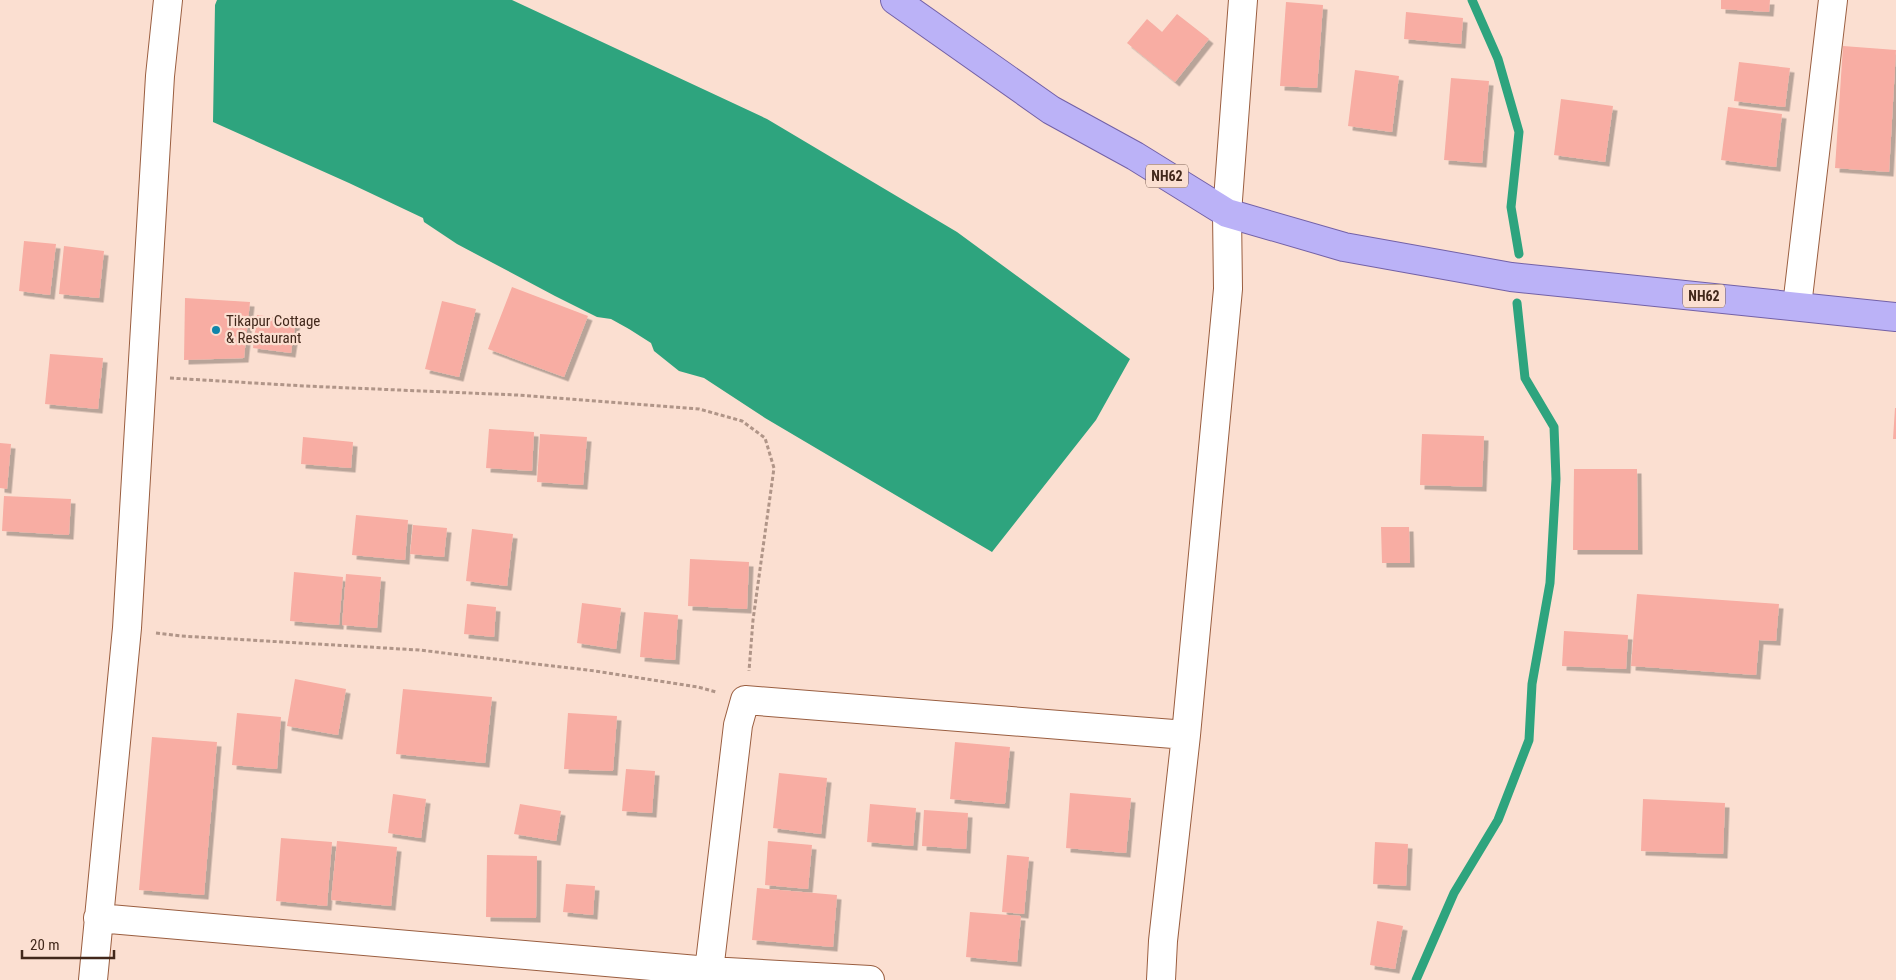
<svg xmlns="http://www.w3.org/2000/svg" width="1896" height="980" font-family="'Roboto Condensed',sans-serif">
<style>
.water{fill:#2ea47e}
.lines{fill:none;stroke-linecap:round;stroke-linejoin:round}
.stream{stroke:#2ea47e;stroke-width:9}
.building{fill:#f8ada3;filter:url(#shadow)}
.street-casing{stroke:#9a5e40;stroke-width:30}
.primary-casing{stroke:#7361a7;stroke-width:30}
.path{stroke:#b09588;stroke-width:3;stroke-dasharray:4 2.5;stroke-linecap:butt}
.street{stroke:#fff;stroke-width:28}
.primary{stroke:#bbb2f7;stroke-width:28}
.poi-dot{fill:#0f85aa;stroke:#fbdfd1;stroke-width:2}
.labels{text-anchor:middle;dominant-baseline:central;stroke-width:4.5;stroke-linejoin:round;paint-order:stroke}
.shield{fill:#fbdfd1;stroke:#7a5f52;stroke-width:1}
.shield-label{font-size:14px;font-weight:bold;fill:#42281b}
.poi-label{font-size:15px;fill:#42281b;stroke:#fbdfd1;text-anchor:start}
</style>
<defs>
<filter id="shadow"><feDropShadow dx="4.5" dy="4.5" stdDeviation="0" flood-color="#0004"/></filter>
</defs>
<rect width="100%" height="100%" fill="#fbdfd1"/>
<path class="water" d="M217,0H512L767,119L957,232L1130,359L1096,420L992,552L765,418L704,378L679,371L654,351L651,343L629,329L611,319L597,317L555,296L457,244L424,222L423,218L349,183L213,122L215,5Z"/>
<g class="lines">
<path class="stream" d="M1472,0L1498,59L1519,132L1511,207L1519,254
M1416,980L1454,893L1498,820L1529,740L1532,684L1550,583L1556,479L1554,427L1525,378L1517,303"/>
</g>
<path class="building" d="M1721,0H1770L1769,12L1721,9Z
M1286,2L1323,5L1317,88L1280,86Z
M1406,12L1463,18L1461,44L1404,39Z
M1177,14L1209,39L1175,82L1127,43L1147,19L1162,32Z
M1843,46L1896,50L1889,172L1835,168Z
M1739,62L1790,68L1785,107L1734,101Z
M1355,70L1399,76L1392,132L1348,126Z
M1451,78L1489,81L1482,163L1444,160Z
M1561,99L1613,106L1605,162L1554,155Z
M1728,107L1782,114L1776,167L1721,160Z
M24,241L56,244L50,295L19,291Z
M64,246L104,251L99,298L59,294Z
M512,287L588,316L564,377L488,349Z
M185,298L250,302L244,358L184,360Z
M442,301L476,309L459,377L425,369Z
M257,315L296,320L291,353L253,348Z
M50,354L103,358L98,409L45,404Z
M1895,408H1896V439H1893Z
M489,429L534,432L532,471L486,468Z
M540,434L587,437L583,485L537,482Z
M1422,434L1484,436L1482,487L1420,485Z
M303,437L353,442L351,468L301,464Z
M0,443L11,444L7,489L0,488Z
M1574,469H1637L1638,550H1573Z
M4,496L71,499L69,535L2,531Z
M356,515L408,520L405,560L352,555Z
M413,525L447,528L444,557L410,554Z
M1381,527H1409L1410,563H1382Z
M472,529L513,534L507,586L466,581Z
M690,559L749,562L747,609L688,606Z
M294,572L343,577L339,625L290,621Z
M346,574L381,577L377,628L342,625Z
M1637,594L1779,604L1776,641L1759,640L1756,675L1631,666Z
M582,603L621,608L616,649L577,643Z
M467,604L496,607L494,637L464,634Z
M644,612L678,615L675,660L640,657Z
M1564,631L1628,635L1626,669L1562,666Z
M295,679L346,689L338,735L287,726Z
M403,689L492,697L485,763L396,754Z
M237,713L281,717L277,769L232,765Z
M568,713L617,716L613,771L564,769Z
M152,737L217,742L204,895L139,890Z
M955,742L1010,747L1005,804L950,799Z
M626,769L655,771L652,813L622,811Z
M779,773L827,778L821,834L773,828Z
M1070,793L1131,798L1126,853L1066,848Z
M393,794L426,799L421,838L388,833Z
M1643,799L1725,803L1723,854L1641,851Z
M520,804L561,811L556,841L514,834Z
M870,804L916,808L913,846L867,842Z
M924,810L968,813L966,849L922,846Z
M281,838L332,842L327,906L276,901Z
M337,841L397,847L391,906L331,900Z
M768,841L812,845L808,889L765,885Z
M1375,842L1408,844L1406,886L1373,884Z
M487,855L537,856L536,918L486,917Z
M1007,855L1029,857L1024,914L1002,912Z
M566,884L595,886L593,915L563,912Z
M757,888L837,895L833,947L752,940Z
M970,912L1021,916L1017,962L966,957Z
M1377,921L1403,926L1395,969L1370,965Z"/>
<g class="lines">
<g class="street-casing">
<path id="street" d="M1797,306L1833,0
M98,918L709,971L738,725L745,700L1186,735
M709,971L870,980
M93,980L127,628L160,76L168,0
M1161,980L1163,941L1186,735L1228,289L1227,213L1243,0"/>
</g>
<g class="primary-casing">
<path id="primary" d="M895,0L1051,110L1135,156L1227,213L1344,247L1511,277L1896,317"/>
</g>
<path class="path" d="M170,378L304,386L517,395L699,409L742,421L765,438L774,468L753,620L749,671
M156,633L181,636L419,650L595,671L698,687L716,692"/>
<use href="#street" class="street"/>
<use href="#primary" class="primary"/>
</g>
<circle class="poi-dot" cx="216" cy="330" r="5"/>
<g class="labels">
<g class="shield">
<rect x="1146" y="164.5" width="42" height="23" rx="4"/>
<rect x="1683" y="284.5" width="42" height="23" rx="4"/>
</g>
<g class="shield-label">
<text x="1167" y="176">NH62</text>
<text x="1704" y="296">NH62</text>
</g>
<g class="poi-label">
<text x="226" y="321">Tikapur Cottage<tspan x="226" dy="17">&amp; Restaurant</tspan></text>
</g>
</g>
<path d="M22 950v8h92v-8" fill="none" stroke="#42281b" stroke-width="2.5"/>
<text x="30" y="950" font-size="15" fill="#42281b" stroke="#fbdfd1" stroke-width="4" paint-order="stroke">20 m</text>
</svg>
